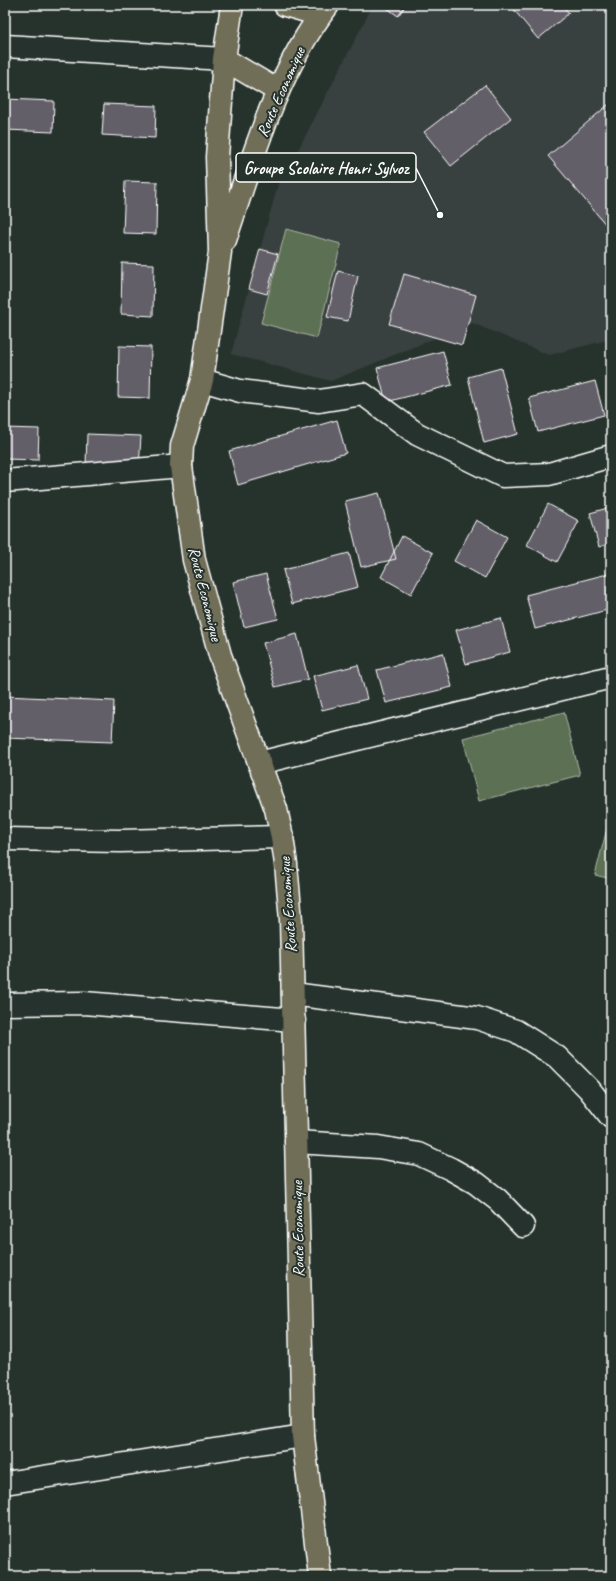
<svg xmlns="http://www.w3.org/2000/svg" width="616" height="1581" font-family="Caveat,sans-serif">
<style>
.built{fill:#39403f}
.green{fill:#5c6f52;stroke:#aeb7a8}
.building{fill:#645f69;stroke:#fff}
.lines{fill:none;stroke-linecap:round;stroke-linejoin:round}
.minor-casing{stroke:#fff;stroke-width:25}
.highway-casing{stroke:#fff;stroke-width:25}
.minor{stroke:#26332d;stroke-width:22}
.highway{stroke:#716e59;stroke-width:22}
.labels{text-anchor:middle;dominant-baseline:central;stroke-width:4;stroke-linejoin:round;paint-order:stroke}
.street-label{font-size:16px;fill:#fff;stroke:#26332d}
.leader{fill:none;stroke:#fff;stroke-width:1.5}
.callout-dot{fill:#fff;stroke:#26332d;stroke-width:1.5}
.callout{fill:#26332d;stroke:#fff;stroke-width:1.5}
.callout-label{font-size:17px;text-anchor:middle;font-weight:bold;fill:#fff}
</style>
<rect width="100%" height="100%" fill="#26332d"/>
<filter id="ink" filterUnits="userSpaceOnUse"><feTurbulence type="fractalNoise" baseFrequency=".025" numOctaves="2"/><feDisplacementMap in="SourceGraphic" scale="8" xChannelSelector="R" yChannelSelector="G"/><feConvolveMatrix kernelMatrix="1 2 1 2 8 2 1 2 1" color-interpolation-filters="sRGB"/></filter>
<g filter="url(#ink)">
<path class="built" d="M373,5H611V339L549,355L472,323L331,381L231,354L279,181L299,148Z"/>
<path class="green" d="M286,229L341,244L317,338L261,323Z
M564,712L580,775L479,801L463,738Z
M611,813V879L595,875Z"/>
<path class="building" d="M383,5H406L398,16Z
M510,5H562L569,13L538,39Z
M485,85L511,118L451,166L424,132Z
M5,99L54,101L53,132L5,130Z
M104,104L156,106L155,138L102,135Z
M609,104L611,107V222L607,226L548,156Z
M125,181L157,182L156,234L123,233Z
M260,249L278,254L267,294L249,289Z
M122,263L154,264L153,316L121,314Z
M338,271L358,276L348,321L327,317Z
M404,274L476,295L462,345L389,324Z
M119,346L151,347L150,398L118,397Z
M443,351L452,385L386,402L377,368Z
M501,368L518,434L484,443L468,377Z
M595,381L604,415L538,432L529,398Z
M337,420L346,453L238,485L229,451Z
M5,428L39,429L38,460L5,459Z
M87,434L141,436L139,468L86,465Z
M379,493L396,559L361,567L345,501Z
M548,504L579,521L557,562L527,545Z
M611,507V543L599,547L590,513Z
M476,520L507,537L485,578L454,561Z
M402,536L433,553L411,594L381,577Z
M349,553L358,587L292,604L283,570Z
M611,573V609L535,629L526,595Z
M266,574L278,619L244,627L233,582Z
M501,618L510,652L466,664L456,630Z
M297,634L308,679L275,687L263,643Z
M443,653L452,687L386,703L377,670Z
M358,665L367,699L322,710L313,676Z
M5,696L114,701L112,742L5,738Z"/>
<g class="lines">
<g class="minor-casing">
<path id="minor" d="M5,46L224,59
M202,380L240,391L319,401L363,394L417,434L503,476L549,474L611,456
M5,481L181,466
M259,763L611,677
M5,839L120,841L282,837
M293,994L477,1018L516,1031L557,1057L589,1089L611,1117
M5,1004L84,1003L294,1020
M296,1142L378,1147L419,1154L451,1169L476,1183L498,1200L523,1226
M5,1483L303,1436"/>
</g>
<g class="highway-casing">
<path id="highway" d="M232,5L224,59L217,157L220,252L202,380L182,446L181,466L194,560L220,655L276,809L282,837L286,864L291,920L303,1436L320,1576
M285,5L320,15
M224,59L278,91
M225,240C252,160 276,72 328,5"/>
</g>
<use href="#minor" class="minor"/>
<use href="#highway" class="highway"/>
</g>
</g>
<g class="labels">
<g class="street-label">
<text transform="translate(281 92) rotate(-66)">Route Economique</text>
<text transform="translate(205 594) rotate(76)">Route Economique</text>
<text transform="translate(288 905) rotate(-94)">Route Economique</text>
<text transform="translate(298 1229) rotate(-91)">Route Economique</text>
</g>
</g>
<path class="leader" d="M440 215L416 168"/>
<circle class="callout-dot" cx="440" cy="215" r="4"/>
<rect class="callout" x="236" y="153" width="180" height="29" rx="4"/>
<g class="callout-label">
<text x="326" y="174">Groupe Scolaire Henri Sylvoz</text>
</g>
<rect width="616" height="1581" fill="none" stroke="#26332d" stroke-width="20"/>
<rect x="10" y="10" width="596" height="1561" fill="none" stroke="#fff" stroke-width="1.5" filter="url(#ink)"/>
</svg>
